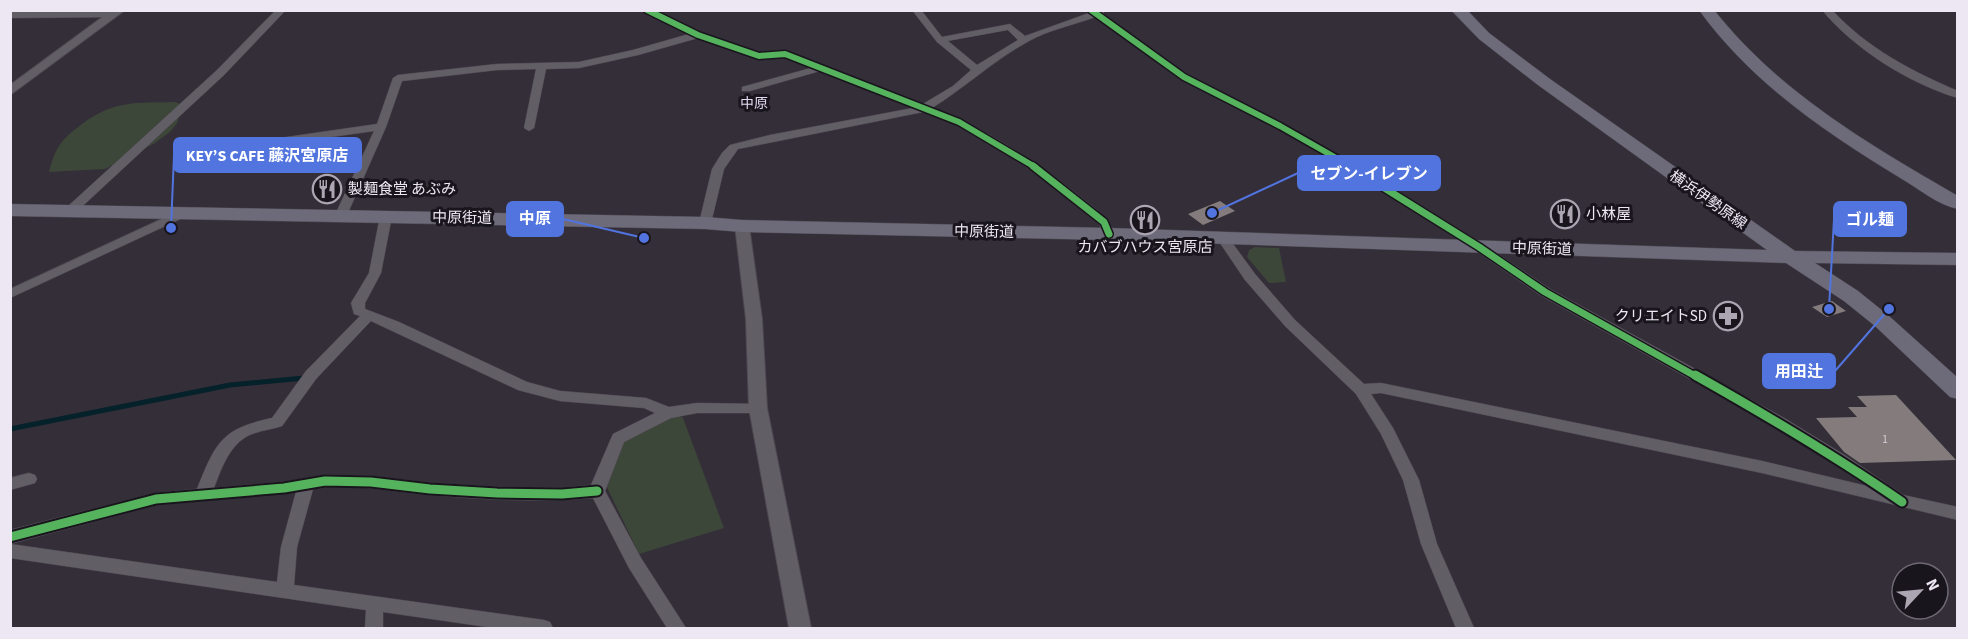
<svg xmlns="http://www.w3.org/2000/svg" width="1968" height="639" font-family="'Source Sans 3','Noto Sans JP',sans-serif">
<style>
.green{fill:#3d4739}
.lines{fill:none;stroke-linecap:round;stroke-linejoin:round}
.stream{stroke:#052129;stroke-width:5}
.building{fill:#837b7c}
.minor-casing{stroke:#4e4952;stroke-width:1}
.tertiary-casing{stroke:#4e4952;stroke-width:2}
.primary-casing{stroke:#4e4952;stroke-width:1}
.minor{fill:#625e66;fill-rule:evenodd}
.tertiary{fill:#625e66;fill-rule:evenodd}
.primary{fill:#6d6b79;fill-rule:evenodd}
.cycleway-far2-casing{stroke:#19151d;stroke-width:9}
.cycleway-far1-casing{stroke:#19151d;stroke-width:10}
.cycleway-casing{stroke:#19151d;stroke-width:13}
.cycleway-far2{stroke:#56b35d;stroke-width:6}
.cycleway-far1{stroke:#56b35d;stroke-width:7}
.cycleway{stroke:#56b35d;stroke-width:9}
.labels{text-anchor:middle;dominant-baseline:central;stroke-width:6;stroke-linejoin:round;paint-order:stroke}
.number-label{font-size:12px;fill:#d2ccd5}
.far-neighbourhood-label{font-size:14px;fill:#e1d6ee;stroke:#19151d}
.poi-label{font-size:15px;fill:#ede7f3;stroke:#19151d;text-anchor:start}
.street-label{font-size:15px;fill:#ede7f3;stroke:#19151d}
.leader{fill:none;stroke:#5174df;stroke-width:2}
.callout-dot{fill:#5174df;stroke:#19151d;stroke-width:2}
.callout{fill:#5174df;stroke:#5174df;stroke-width:2}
.callout-label{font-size:16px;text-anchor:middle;font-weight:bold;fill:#fff}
</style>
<rect width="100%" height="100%" fill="#332e38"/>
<path class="green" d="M175,102L183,105L177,123L171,131L155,143L105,169L49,172C56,146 61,140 82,124C114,100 137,103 175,102Z
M1255,247L1279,248L1286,282L1269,283L1247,257L1249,250Z
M677,415L683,418L724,528L639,554L605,483L623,440Z"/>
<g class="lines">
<path class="stream" d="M10,429L230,385L304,378"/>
</g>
<path class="building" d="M1220,201L1235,211L1203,225L1188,214Z
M1137,212L1151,213L1152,227H1138Z
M1832,301L1846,311L1827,317L1812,307Z
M1896,395L1956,460L1860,463L1844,452L1816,418L1857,417L1848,407H1867L1857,396Z"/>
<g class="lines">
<g class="minor-casing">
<path id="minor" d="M276,10H286L224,75L74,214H66L64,211L66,208L216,71Z
M643,10H655L701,33L760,53L788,52L923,104L953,86L971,70L937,42L912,10H921L942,37L1010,24L1025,36L1089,13L1087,10H1105L1103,14L1188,75L1284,124L1357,166L1483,244L1550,289L1784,418L1846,456L1903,495L1958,507V520L1762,473L1381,393L1371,394L1393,428L1419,480L1437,544L1474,628H1456L1421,544L1403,480L1381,434L1356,394L1285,326L1245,280L1218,240L1220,237H1228L1255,274L1295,320L1364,384L1381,383L1762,461L1867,486L1774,426L1540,295L1475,250L1349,170L1276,128L1180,79L1095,17C1074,25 1048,30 1029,41C994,60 966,87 932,108C984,128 1030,158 1074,192C1090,205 1107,215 1115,234L1109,238L1105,237L1099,224L1029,168L955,124L923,112L738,149L724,169L711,223L705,227L701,226L699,223L712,169L722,153L730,145L770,135L913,108L820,71L750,91H742V87L811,68L784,57L756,58L698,38L638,55L579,68L546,69L534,128L529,131L524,128L536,69L497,70L402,81L386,127L347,215L341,219L335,215L374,131L231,151L225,148L231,145L377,124L393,78L398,75L497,64L579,62L633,50L689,34ZM1008,30L1018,40L977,65L948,41Z
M1822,10H1832C1867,48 1911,71 1958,91V98C1910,84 1854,49 1822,10Z
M10,12L115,11L120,14L115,17L10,18Z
M183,209L187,210L189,213L187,216L10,298V289Z
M386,212L392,216L381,273L365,303V309L399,322L527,382L560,391L646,398L669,407L697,403L763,404L765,408L763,412L758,413H697L671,418L624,442L605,491L641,558L686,628H667L629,568L593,498C539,502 485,500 432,495C392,492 352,482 313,489L297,547L294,585L544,620L550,622L553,628H494L383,612V628H365L366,610L10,558V544L277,582L281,547L296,492L156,505L10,544V530L156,493L197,489C216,442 221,429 272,418L306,371L360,316L354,314L351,303L369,273L380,216ZM371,321L518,390L560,401L644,408L655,413L613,434L591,485L562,488L497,487L430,483L371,476L325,475L284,482L214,488C222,467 231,440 255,433C264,430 273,429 282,426L316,379Z
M29,473L35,475L37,479L35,483L10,490V478Z"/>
</g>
<g class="tertiary-casing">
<path id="tertiary" d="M112,10H125L10,95V85Z
M742,221L749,226L762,319L767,408L811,628H789L749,408L746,319L735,226Z"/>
</g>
<g class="primary-casing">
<path id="primary" d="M1451,10H1467L1489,33L1550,79L1795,251L1958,253V265L1815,263L1858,291L1889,316L1958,378V399L1950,397L1875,326L1844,301L1786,263L1109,240L742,232L705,229L10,216V204L705,217L742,220L1109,228L1767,250L1538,85L1479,39Z
M1699,10H1714C1779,92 1868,144 1958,196V209C1938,205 1919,189 1902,179C1826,133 1752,83 1699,10Z"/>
</g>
<use href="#minor" class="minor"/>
<use href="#tertiary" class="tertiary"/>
<use href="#primary" class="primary"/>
<g class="cycleway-far2-casing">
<path id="cycleway-far2" d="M647,10L698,35L759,56L785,54L959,122L1035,167
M1091,10L1184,77L1280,126L1352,167"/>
</g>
<g class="cycleway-far1-casing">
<path id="cycleway-far1" d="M1033,166L1104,222L1109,234
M1349,166L1479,247L1545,292L1697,377"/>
</g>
<g class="cycleway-casing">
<path id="cycleway" d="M1695,375C1766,415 1835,456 1902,502
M10,537L156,499L284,488L325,481L371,482L430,489L497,493L562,494L597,491"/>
</g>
<use href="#cycleway-far2" class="cycleway-far2"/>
<use href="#cycleway-far1" class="cycleway-far1"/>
<use href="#cycleway" class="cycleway"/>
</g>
<defs>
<g id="restaurant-ring" transform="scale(1.5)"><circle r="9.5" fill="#19151d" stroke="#aca6b2" stroke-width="1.5"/><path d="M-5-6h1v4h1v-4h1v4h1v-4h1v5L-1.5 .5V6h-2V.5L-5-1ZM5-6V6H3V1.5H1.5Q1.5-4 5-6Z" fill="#aca6b2"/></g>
<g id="pharmacy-ring" transform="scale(1.5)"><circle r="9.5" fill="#19151d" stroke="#aca6b2" stroke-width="1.5"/><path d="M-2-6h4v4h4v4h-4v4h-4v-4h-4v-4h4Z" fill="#aca6b2"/></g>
</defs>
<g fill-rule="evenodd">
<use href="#restaurant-ring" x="327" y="189"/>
<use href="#restaurant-ring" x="1565" y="214"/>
<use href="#restaurant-ring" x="1145" y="220"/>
<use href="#pharmacy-ring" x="1728" y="316"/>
</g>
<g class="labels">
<g class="number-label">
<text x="1885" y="439">1</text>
</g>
<g class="far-neighbourhood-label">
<text x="754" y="104">中原</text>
</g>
<g class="poi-label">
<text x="348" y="189">製麺食堂 あぶみ</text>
<text x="1586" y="214">小林屋</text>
<text x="1145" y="247" text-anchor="middle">カバブハウス宮原店</text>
<text x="1707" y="316" text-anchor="end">クリエイトSD</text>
</g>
<g class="street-label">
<text transform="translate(1708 200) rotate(35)">横浜伊勢原線</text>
<text transform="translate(462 218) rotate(1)">中原街道</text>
<text transform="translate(984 232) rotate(1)">中原街道</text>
<text transform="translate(1542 249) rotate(2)">中原街道</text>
</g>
</g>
<path class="leader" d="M171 228L174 155M1212 213L1298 173M644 238L563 219M1829 309L1834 219M1889 309L1835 371"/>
<g class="callout-dot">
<circle cx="171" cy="228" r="6"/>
<circle cx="1212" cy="213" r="6"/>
<circle cx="644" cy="238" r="6"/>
<circle cx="1829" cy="309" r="6"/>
<circle cx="1889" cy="309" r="6"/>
</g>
<g class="callout">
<rect x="174" y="138" width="187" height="34" rx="6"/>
<rect x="1298" y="156" width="142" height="34" rx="6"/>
<rect x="507" y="202" width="56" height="34" rx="6"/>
<rect x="1834" y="202" width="72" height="34" rx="6"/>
<rect x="1763" y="354" width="72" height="34" rx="6"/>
</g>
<g class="callout-label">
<text x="267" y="161">KEY’S CAFE 藤沢宮原店</text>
<text x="1369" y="179">セブン-イレブン</text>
<text x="535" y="224">中原</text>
<text x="1870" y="225">ゴル麺</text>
<text x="1799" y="377">用田辻</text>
</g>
<rect width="1968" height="639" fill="none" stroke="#ede7f3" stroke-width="24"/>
<g transform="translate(1920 591) rotate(64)"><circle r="28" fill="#19151d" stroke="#6e6973" stroke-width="1.5"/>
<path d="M0-4.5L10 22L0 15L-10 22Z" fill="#aca6b2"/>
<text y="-9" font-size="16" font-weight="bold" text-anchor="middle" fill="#ede7f3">N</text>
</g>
</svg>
